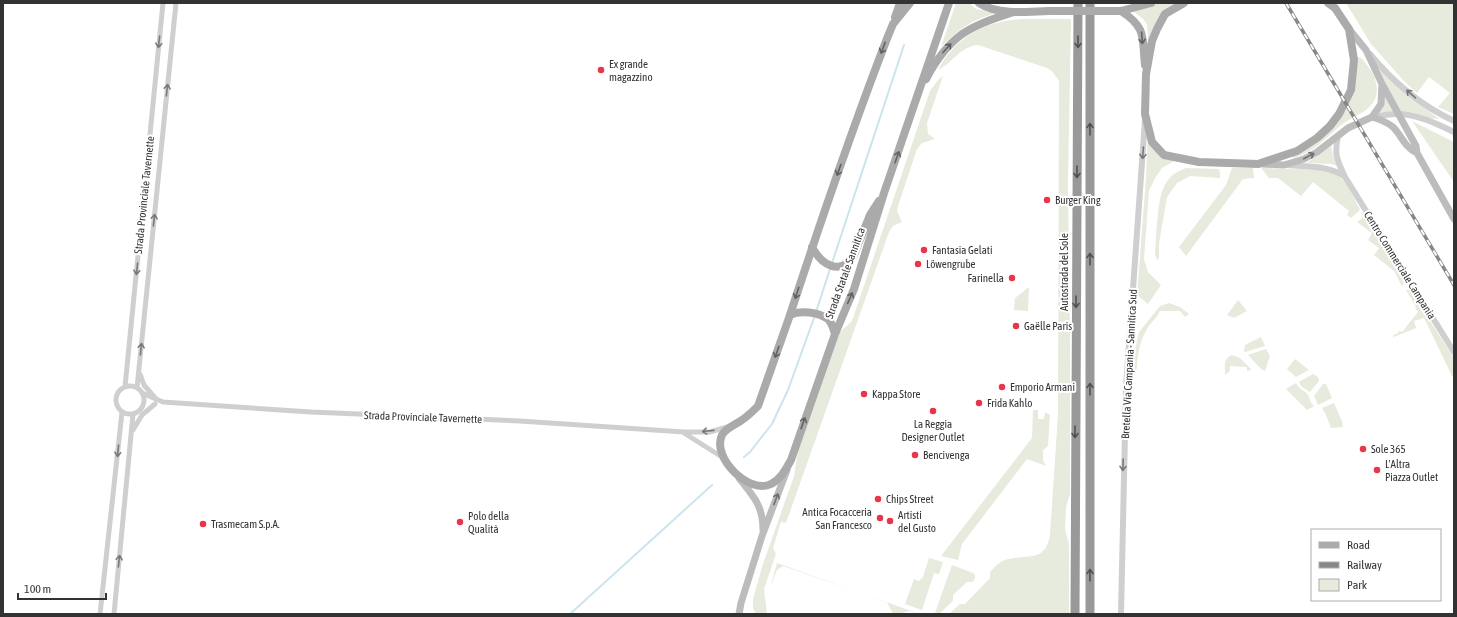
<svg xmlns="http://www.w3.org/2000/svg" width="1457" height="617" font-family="'Asap Condensed',sans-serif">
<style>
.green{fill:#e6ebdd}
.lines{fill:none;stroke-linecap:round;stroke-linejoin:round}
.stream{stroke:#cde3ee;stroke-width:2}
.minor{stroke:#cfcfcf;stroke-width:5}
.tertiary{stroke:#cfcfcf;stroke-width:6}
.secondary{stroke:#bcbcbc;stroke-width:7}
.primary{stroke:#aaa;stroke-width:8}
.motorway{stroke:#999;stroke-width:9}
.rail-casing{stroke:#878787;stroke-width:3.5}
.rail{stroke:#fff;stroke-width:2;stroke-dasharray:6;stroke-linecap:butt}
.primary-bridge{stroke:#aaa;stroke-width:8}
.oneway{stroke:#626262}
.oneway2{stroke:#797979}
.oneway3{stroke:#515151}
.oneway4{stroke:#707070}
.poi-dot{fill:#e8354b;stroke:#fff;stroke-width:1.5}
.labels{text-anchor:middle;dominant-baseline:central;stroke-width:4;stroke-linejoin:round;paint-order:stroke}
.poi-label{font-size:11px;fill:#323232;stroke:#fff;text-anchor:start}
.street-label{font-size:11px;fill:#323232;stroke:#fff}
</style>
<rect width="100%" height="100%" fill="#fff"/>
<path class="green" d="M956,3H969L976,9L996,13C970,21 960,28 941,47Z
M1159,3H1176L1169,8L1149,51L1147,24L1143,19L1133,11L1142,9Z
M1346,3H1454V114L1438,107L1450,93L1429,77L1417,93L1403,80L1371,44Z
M1020,19H1071L1068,183L1070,335V494L1066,507L1065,530L1069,544V614H949L960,604H965L990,578V572C993,569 997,564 1001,562C1020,551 1045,567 1050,535L1058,415L1059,81L1052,71L1047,68L978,45C959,47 953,63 938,70C955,37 984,22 1020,19Z
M1358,57H1360C1376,73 1387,97 1363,112C1355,117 1347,120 1340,126C1325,139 1313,152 1294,158L1292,157L1340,116Z
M1374,62L1413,98L1439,119L1377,114L1383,105Z
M943,76L927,123L928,134L935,139L922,143L917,149L898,206L897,211L902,222L893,226L889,232L786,523L781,522L773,548L776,554L764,589L767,614H756L753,608V599L762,567L794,476L798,451L839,333L852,321L930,91L938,80Z
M1412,121L1454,142V182Z
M1148,129L1151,140L1176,160L1162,168L1155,178L1149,191L1144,259L1148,272L1161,285L1148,304L1137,295L1146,178Z
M1331,145L1333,156L1337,166L1331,164L1307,163Z
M1186,168L1219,169L1220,173V178L1190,176L1177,183L1167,197L1159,243V258L1157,260L1155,254C1157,235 1156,194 1168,180C1172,174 1179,171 1186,168Z
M1232,168H1253L1254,178L1243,179L1186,256L1179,247L1226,185Z
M1261,168L1330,170C1348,180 1351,193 1360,210L1351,218L1347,215L1349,211L1313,182L1301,196L1278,178H1269Z
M1364,217L1405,282L1402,286L1394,271L1374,255L1379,248L1368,240L1372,233L1357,222Z
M1029,287L1028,311L1014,310L1015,298Z
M1406,290H1410L1454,358V375L1452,376L1424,318L1414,321L1416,328L1394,337L1393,335L1398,333L1399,331L1402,332L1418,312L1415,308L1416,307Z
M1238,300L1247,311L1234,318L1227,315Z
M1169,303L1180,307L1189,314L1185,317L1180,311H1160C1157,318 1151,322 1147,329C1140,340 1137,357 1137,369H1133L1137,340L1139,332L1160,306Z
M1261,337L1265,346L1245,352L1244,351L1245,345Z
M1266,349L1270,356L1265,371L1261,369L1248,355Z
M1232,355L1240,358L1251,369V370L1247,371V367L1230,366V371L1225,375C1225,367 1223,358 1232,355Z
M1295,359L1309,370L1296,377L1287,369Z
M1313,374L1318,377L1319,381L1310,392L1302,387L1299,382Z
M1296,383C1299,389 1305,391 1308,395C1311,400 1308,400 1314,406L1307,410L1286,389Z
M1323,384H1326L1332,398L1318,405L1314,396Z
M1334,403L1342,421L1343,427L1331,428L1326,415L1322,408Z
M1033,410H1038V419H1044L1045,412L1050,415L1048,446L1043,450V461L1046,466L1027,459L962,544L958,560L941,556L1032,438Z
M929,558L943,562L939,574L934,573L922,610L905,604L914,579L919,581L923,577Z
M777,563L917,613L909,611L898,614H893L887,602L783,566L777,570L770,588Z
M952,565L973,573L975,575V579L972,582H967L953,595V601L939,614L935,612L936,610Z"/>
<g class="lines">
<path class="stream" d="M832,263L904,45
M816,312L830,269
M744,457L750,452L772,424L788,390L814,318
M570,614L712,485"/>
<path class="minor" d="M140,374L144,385L156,399
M116 400a14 14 0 1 1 28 0a14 14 0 1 1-28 0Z
M125,387L163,3
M137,388L176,3
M142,393L163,402L311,412L520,421L684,432H710L727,427
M133,430L142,415L155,404
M684,433L722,457
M100,614L122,412
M114,614L133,414"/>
<path class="tertiary" d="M1370,54C1393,82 1422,106 1454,121
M1372,117C1380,116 1389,114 1397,114C1417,114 1437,124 1454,132
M1338,136C1334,155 1337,160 1345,177L1454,352
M1288,165C1308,167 1327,165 1344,176
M1121,614L1126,387L1145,120"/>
<path class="secondary" d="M1382,84L1416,146L1417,153L1454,219
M1372,117C1379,119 1387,122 1393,127C1402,136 1405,148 1417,153
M1262,164L1284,165L1304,159L1317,152L1348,128L1372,117L1381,104L1382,84L1366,50L1349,29
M739,478C753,496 763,505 763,530
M739,614L741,603L762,536L787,470"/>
<path class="primary" d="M979,3C996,15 1029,12 1049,11
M1184,3L1165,14L1157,29L1152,41L1146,74L1145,114L1152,142L1164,155L1199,162L1258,164L1297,151L1317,138L1330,126L1339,114L1351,90L1354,60L1349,29L1335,8L1328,3
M1121,11C1147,28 1142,37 1145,65
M1121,11L1151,3
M895,17L900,3
M926,79C949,36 968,26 1014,12
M812,247C821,264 839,276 853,257L870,215L879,201
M789,318C820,223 852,129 888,36L893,24L910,3
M835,334C833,328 832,323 828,319C818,312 800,310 790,315L758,406C753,411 748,416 742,420C735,425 726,428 722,435C711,458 750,495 771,484C781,479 786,469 791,460L835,334L854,289L884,193L949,3"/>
<path class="motorway" d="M1075,614L1078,3
M1090,614V3"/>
<g class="rail-casing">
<path id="rail" d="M1286,3L1454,285"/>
</g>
<use href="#rail" class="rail"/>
<path class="primary-bridge" d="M1049,11H1121"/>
</g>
<defs><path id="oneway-shaft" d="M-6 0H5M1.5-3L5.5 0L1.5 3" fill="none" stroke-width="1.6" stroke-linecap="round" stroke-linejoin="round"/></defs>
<g class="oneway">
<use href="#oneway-shaft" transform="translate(1142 38) rotate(86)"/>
<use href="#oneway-shaft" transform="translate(883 48) rotate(111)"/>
<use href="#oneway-shaft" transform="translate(947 48) rotate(-48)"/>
<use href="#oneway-shaft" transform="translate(897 157) rotate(-71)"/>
<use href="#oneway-shaft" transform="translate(839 170) rotate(109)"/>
<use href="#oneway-shaft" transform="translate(797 293) rotate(108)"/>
<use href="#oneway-shaft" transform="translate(850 298) rotate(-67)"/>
<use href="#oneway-shaft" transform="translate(777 352) rotate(109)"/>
<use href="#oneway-shaft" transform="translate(803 423) rotate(-71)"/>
</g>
<g class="oneway2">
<use href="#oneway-shaft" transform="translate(159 42) rotate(96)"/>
<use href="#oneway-shaft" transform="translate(167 90) rotate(-84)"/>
<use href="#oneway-shaft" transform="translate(1411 94) rotate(-139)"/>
<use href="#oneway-shaft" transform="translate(1143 153) rotate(94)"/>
<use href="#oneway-shaft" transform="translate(154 220) rotate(-84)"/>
<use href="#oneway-shaft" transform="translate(137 269) rotate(96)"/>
<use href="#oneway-shaft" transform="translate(141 349) rotate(-84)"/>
<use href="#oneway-shaft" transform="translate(708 431) rotate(174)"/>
<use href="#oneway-shaft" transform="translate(118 451) rotate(96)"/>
<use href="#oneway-shaft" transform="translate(1123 465) rotate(92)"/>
<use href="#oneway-shaft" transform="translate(119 561) rotate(-84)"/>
</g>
<g class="oneway3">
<use href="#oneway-shaft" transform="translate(1078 42) rotate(90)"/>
<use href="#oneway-shaft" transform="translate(1090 129) rotate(-90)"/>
<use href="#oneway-shaft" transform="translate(1077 172) rotate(90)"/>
<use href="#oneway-shaft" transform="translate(1090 259) rotate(-90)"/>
<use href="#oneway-shaft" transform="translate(1076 302) rotate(90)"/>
<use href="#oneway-shaft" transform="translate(1090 389) rotate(-90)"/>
<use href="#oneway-shaft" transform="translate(1075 432) rotate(90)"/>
<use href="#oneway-shaft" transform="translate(1090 575) rotate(-90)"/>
</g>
<g class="oneway4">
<use href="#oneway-shaft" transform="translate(1309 156) rotate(-28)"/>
<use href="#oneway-shaft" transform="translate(776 499) rotate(-69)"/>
</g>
<g class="poi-dot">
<circle cx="601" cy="70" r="4"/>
<circle cx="1047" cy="200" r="4"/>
<circle cx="924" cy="250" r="4"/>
<circle cx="918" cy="264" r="4"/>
<circle cx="1012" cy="278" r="4"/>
<circle cx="1016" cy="326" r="4"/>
<circle cx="1002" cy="387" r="4"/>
<circle cx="864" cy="394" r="4"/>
<circle cx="979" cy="403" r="4"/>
<circle cx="933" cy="411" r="4"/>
<circle cx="1363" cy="449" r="4"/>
<circle cx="915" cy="455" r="4"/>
<circle cx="1377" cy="470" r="4"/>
<circle cx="878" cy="499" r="4"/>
<circle cx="880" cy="518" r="4"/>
<circle cx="890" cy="521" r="4"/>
<circle cx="460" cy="522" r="4"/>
<circle cx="203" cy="524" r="4"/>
</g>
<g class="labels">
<g class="poi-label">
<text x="609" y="64">Ex grande<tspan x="609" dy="13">magazzino</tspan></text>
<text x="1055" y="200">Burger King</text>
<text x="932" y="250">Fantasia Gelati</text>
<text x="926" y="264">Löwengrube</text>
<text x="1004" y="278" text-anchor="end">Farinella</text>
<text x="1024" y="326">Gaëlle Paris</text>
<text x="1010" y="387">Emporio Armani</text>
<text x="872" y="394">Kappa Store</text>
<text x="987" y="403">Frida Kahlo</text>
<text x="933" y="424" text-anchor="middle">La Reggia<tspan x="933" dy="13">Designer Outlet</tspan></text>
<text x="1371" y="449">Sole 365</text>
<text x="923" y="455">Bencivenga</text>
<text x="1385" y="464">L'Altra<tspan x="1385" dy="13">Piazza Outlet</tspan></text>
<text x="886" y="499">Chips Street</text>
<text x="872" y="512" text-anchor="end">Antica Focacceria<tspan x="872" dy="13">San Francesco</tspan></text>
<text x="898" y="515">Artisti<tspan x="898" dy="13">del Gusto</tspan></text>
<text x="468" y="516">Polo della<tspan x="468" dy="13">Qualità</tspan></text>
<text x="211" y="524">Trasmecam S.p.A.</text>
</g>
<g class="street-label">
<text transform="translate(144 195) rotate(-84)">Strada Provinciale Tavernette</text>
<text transform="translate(1400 265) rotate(58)">Centro Commerciale Campania</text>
<text transform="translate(1064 272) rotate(-90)">Autostrada del Sole</text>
<text transform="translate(845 273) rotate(-70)">Strada Statale Sannitica</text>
<text transform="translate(1129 364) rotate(-87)">Bretella Via Campania - Sannitica Sud</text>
<text transform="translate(423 417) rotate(2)">Strada Provinciale Tavernette</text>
</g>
</g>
<rect width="1457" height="617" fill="none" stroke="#323232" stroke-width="8"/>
<rect x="1311" y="529" width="130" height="72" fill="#ffffff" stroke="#adadad"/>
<rect x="1319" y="542" width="20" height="6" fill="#aaaaaa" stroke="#adadad"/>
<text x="1347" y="549" font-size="12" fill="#323232">Road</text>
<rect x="1319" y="562" width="20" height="6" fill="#878787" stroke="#adadad"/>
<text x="1347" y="569" font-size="12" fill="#323232">Railway</text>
<rect x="1319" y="579" width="20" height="12" fill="#e6ebdd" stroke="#adadad"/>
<text x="1347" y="589" font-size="12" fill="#323232">Park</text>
<path d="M18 593v6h88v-6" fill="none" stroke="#323232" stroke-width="2"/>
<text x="24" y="593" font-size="12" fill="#323232" stroke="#ffffff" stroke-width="3" paint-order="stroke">100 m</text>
</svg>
